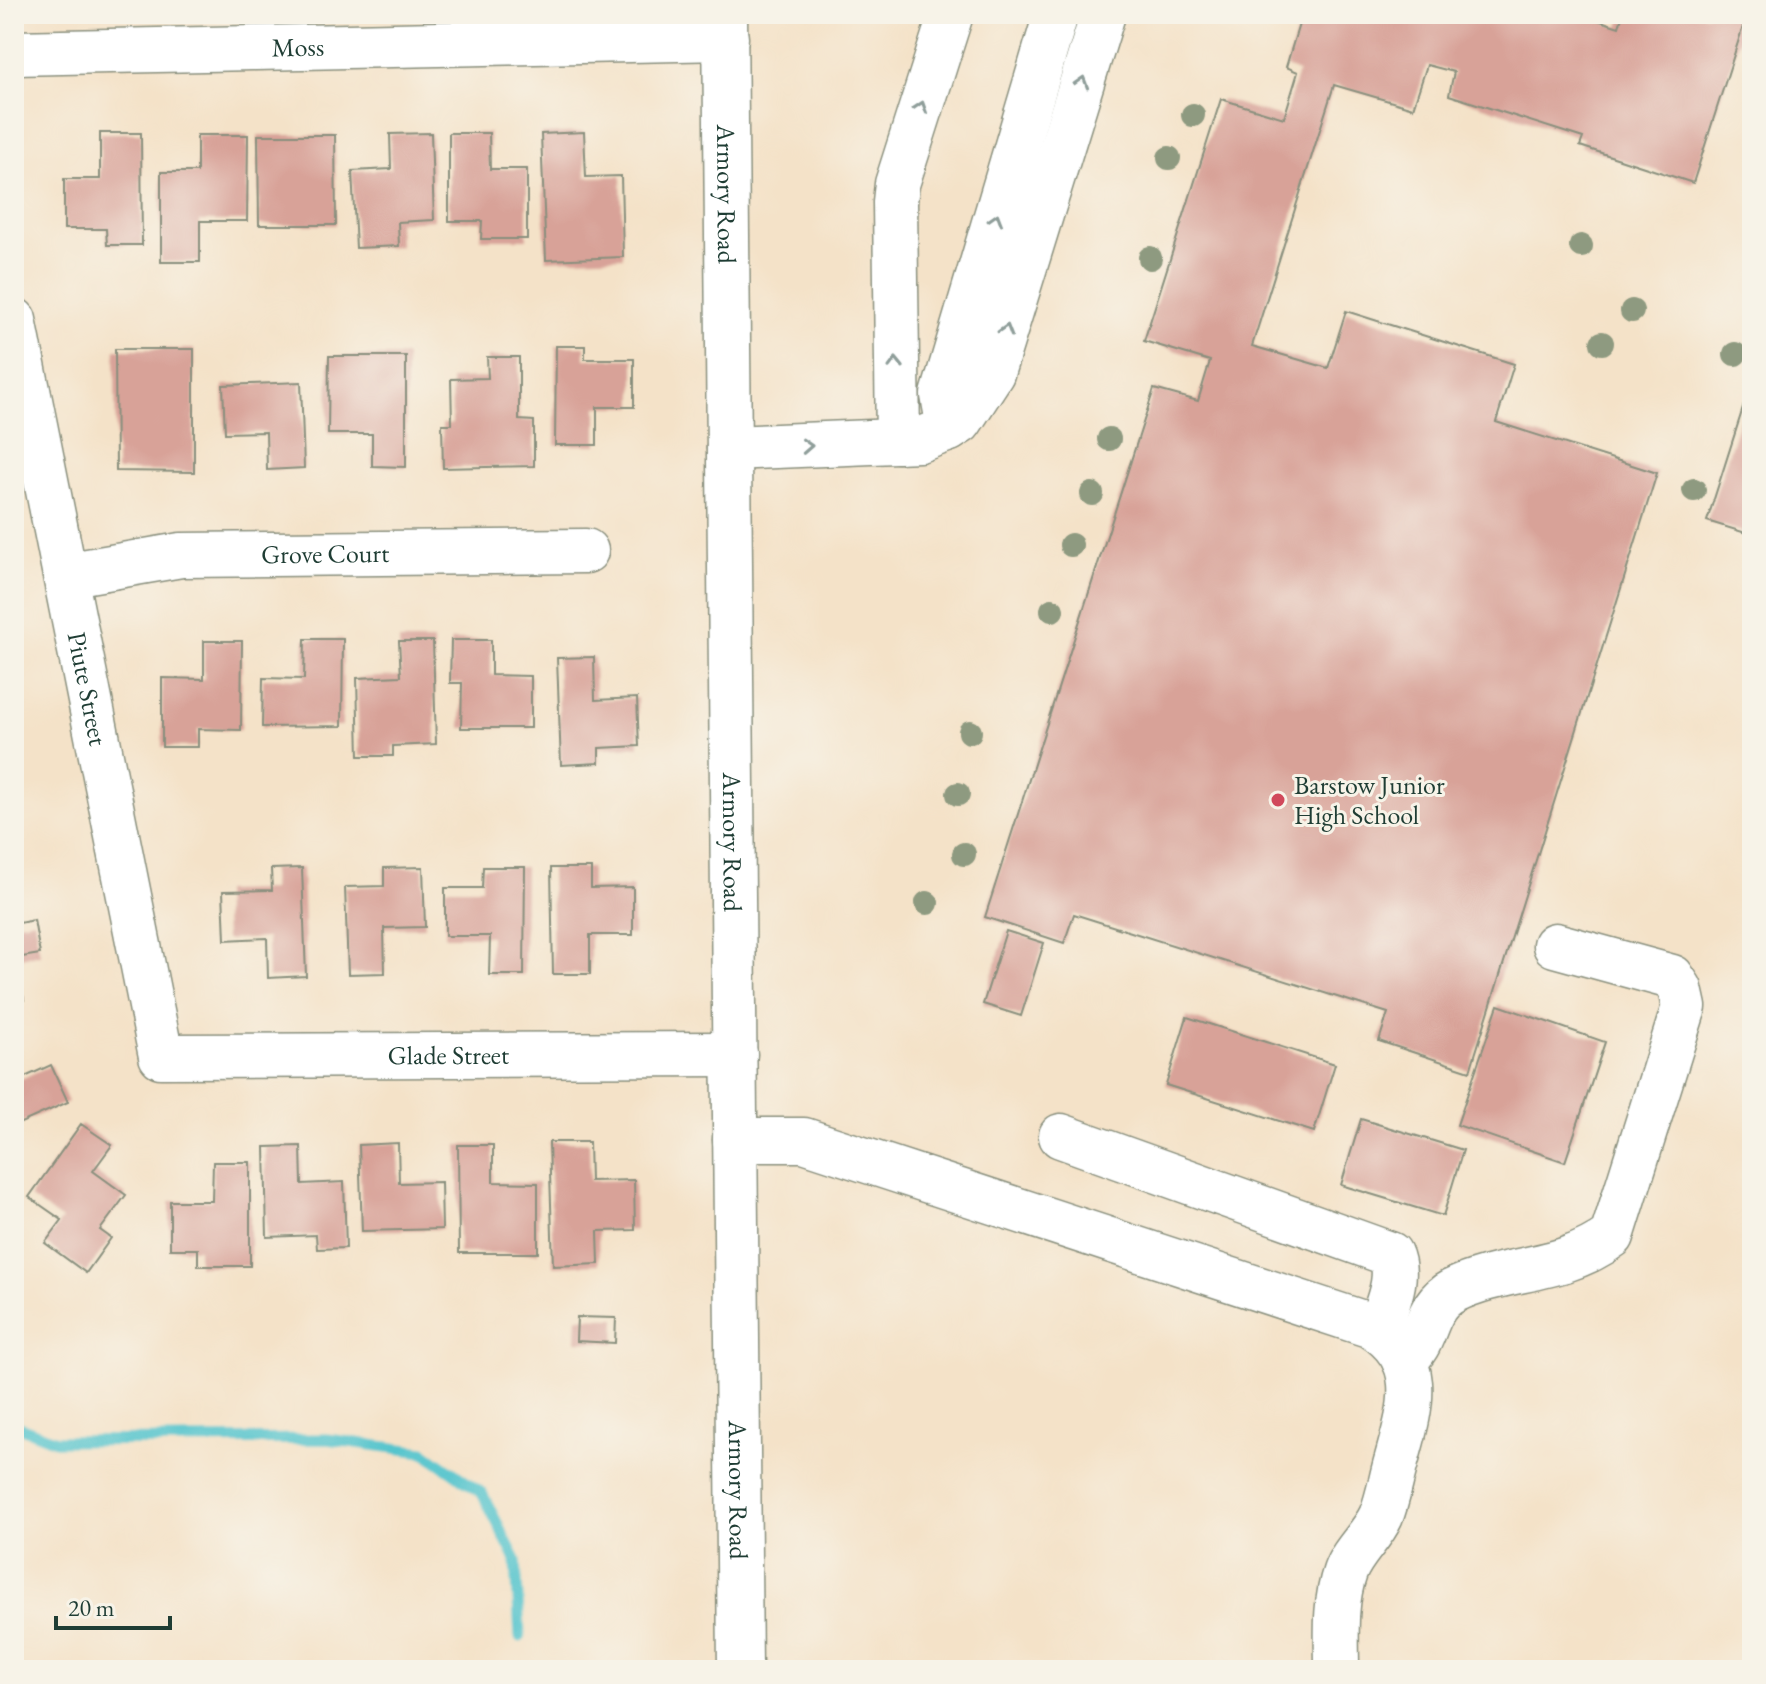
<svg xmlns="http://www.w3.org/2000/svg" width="1766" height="1684" font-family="'EB Garamond',serif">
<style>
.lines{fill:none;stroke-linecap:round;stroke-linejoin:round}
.stream{stroke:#57c5cd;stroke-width:11}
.building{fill:#d8a298}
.minor-casing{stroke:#8a907e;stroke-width:47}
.major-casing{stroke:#8a907e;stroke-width:47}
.minor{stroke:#fff;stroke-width:44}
.major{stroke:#fff;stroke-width:44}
.tree{fill:#8e9a80}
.oneway{stroke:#8f9e9a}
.poi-dot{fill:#d1495b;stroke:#f7f3e8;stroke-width:3}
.labels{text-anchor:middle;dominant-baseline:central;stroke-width:6;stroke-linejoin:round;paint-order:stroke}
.street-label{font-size:26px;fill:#1f3d34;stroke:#f7f3e8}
.poi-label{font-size:26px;fill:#1f3d34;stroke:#f7f3e8;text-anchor:start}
</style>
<rect width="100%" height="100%" fill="#f7f3e8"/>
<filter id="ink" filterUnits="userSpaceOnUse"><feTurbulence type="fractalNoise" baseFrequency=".0125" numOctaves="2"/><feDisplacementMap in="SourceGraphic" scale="16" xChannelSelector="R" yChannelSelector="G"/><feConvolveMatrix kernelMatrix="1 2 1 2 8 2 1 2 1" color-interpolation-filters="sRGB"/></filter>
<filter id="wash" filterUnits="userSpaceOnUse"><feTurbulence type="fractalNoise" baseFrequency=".006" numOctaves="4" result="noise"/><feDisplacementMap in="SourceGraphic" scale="32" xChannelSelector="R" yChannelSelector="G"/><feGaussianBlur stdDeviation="1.8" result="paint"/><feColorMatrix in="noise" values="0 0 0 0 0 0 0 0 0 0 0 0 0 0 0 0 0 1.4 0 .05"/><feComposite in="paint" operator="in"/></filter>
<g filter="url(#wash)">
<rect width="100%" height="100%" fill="#f4e2c8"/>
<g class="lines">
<path class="stream" d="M14,1425L56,1441L327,1439L424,1452L482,1493L516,1560L520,1637"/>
</g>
<g id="blocks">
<path class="building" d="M1302,14H1589L1588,17L1619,27L1623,14H1747L1693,183L1580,146L1583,138L1449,95L1454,72L1427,65L1413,108L1334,85L1252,346L1328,368L1346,311L1514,364L1496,422L1657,473L1470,1071L1379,1041L1388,1013L1074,914L1064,943L985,917L1154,389L1198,401L1210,361L1144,341L1221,99L1284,118L1298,72L1286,67Z
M584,132L586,177L621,176L623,257L546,260L541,134Z
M100,133H141L142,245H107L106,229H64V179H100Z
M431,133L434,220L398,222L399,246L356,248L352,171L391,169L390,134Z
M449,133H489L490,169H527V239H481L482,221H449Z
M197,135H248L247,221H200V262H161V172H197Z
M258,135H335L336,225H259Z
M556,346H585V359H634V407H597V445H555Z
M115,349H194V472L116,471Z
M329,356H406V467L372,466V434H328Z
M487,357H519V420L534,421V466L443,468L442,424H452L451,379L488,378Z
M301,382L304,468L267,470L266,432L225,433L223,385Z
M1751,383H1752V535L1707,521Z
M305,639H343L342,726L262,727L263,678L304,679Z
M451,640H491V675L531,676V728H461L462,683H450Z
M204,641H242L241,730L198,729V747H162V678L204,679Z
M399,641H433L436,744L393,746V756H359L357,678L401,676Z
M594,657L595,700L637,698L639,746L599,748V763L561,765L557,658Z
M19,820L23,855L14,856V821Z
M423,867L425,927L384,928L385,973L348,974L345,887L384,886V868Z
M483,867H525L524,975H489L490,936H445V888H482Z
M302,868L306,976L268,978L267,938L225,940L223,891L272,890L271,869Z
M551,868H591V888L633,887V935H590V974H553Z
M34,920L40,954L16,958L24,1000L14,1002V924Z
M1006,931L1044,943L1021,1016L983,1004Z
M1498,1005L1605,1042L1565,1162L1457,1125Z
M1187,1017L1335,1064L1314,1132L1166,1085Z
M51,1065L68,1102L14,1126V1082Z
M1361,1119L1463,1150L1443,1216L1341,1185Z
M81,1124L112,1145L93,1171L126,1195L100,1230L111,1238L86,1273L45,1243L62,1220L29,1197Z
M549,1142H589L590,1181L634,1180L635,1230L598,1231L599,1264L553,1266Z
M398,1143L399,1183L441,1182L442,1229L362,1231L359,1145Z
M458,1145H493V1182L538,1183V1253H459Z
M301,1146L302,1184L344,1182L346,1248L317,1249L316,1235L267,1237L265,1147Z
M213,1162H250V1266H198V1249H170V1201H212Z
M577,1317L616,1318L615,1343L576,1341Z"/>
</g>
</g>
<g filter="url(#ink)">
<use href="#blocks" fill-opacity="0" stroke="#8a907e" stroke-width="2"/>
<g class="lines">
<g class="minor-casing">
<g id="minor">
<path id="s1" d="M14,53L726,38"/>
<path id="s2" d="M14,320L161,1056L735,1054"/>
<path d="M949,429L943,395L1056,14"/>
<path d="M898,441L895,202L897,184L951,14"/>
<path d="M729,448L919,440L949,429L960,422L992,373L1103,14"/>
<path id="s3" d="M65,575L181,555L586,551"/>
<path d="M1061,1136L1390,1254C1401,1278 1386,1306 1379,1330"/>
<path d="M735,1140H804L1372,1326C1428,1361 1410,1410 1396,1462C1391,1479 1388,1499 1381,1516C1372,1536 1352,1552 1345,1572C1334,1603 1337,1639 1337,1670"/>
<path d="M1404,1360C1429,1343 1422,1307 1453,1291C1506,1265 1561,1274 1612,1236L1684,1007L1680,989L1672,977L1555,945"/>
</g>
</g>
<g class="major-casing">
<g id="major">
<path id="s4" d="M725,14L740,1670"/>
</g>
</g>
<use href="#minor" class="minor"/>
<use href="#major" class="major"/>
</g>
<g class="tree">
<circle cx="1193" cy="115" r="12"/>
<circle cx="1169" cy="158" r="12"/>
<circle cx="1581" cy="246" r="12"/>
<circle cx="1150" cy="258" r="12"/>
<circle cx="1632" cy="311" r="12"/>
<circle cx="1602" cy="343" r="12"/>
<circle cx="1735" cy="354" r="12"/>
<circle cx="1109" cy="439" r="12"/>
<circle cx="1694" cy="490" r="12"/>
<circle cx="1092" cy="494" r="12"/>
<circle cx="1071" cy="545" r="12"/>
<circle cx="1052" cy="610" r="12"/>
<circle cx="970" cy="732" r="12"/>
<circle cx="958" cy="794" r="12"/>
<circle cx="964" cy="854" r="12"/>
<circle cx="927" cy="903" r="12"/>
</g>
<defs><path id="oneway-chevron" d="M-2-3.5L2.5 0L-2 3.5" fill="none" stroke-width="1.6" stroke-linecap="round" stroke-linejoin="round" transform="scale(2)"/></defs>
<g class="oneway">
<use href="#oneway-chevron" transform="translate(1082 82) rotate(-73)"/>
<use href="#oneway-chevron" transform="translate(921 107) rotate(-72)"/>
<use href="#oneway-chevron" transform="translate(996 219) rotate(-73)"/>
<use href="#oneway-chevron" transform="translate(1006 330) rotate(-73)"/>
<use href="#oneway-chevron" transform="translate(896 363) rotate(-91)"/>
<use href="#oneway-chevron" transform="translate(807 446) rotate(-3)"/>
</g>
</g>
<circle class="poi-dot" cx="1278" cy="800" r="8"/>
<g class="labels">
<g class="street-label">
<text stroke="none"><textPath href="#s1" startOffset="284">Moss</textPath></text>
<text stroke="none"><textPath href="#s4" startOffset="180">Armory Road</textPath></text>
<text stroke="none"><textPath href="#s3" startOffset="262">Grove Court</textPath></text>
<text stroke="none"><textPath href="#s2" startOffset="376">Piute Street</textPath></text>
<text stroke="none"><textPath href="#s4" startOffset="828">Armory Road</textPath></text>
<text stroke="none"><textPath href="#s2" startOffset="1038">Glade Street</textPath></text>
<text stroke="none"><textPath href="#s4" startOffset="1476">Armory Road</textPath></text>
</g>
<g class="poi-label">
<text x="1294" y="785">Barstow Junior<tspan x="1294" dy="30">High School</tspan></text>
</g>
</g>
<rect width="1766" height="1684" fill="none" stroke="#f7f3e8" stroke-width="48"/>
<path d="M56 1616v12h114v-12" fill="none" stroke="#1f3d34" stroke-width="4"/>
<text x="68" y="1616" font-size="24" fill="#1f3d34" stroke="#f7f3e8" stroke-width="6" paint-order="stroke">20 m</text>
</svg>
